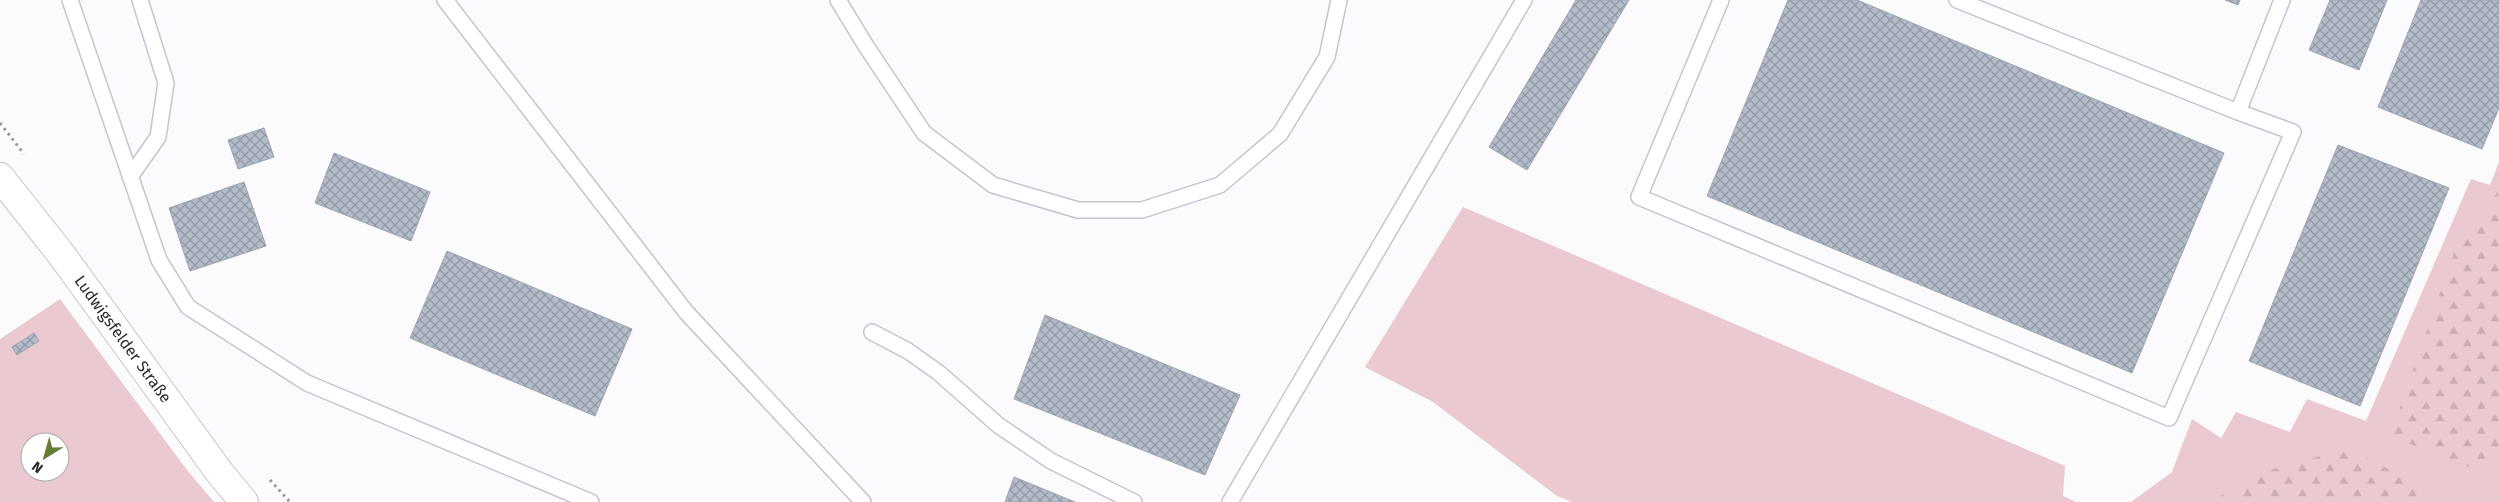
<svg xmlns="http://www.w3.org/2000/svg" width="2499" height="502" font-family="'Fira Sans',sans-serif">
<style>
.grass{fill:#eac9d0;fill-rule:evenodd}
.forest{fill:url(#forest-firs)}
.building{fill:url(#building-cross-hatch);stroke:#9da5b2}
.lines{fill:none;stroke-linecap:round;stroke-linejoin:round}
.service-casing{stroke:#c6c3d2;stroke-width:18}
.tertiary-casing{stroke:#c6c3d2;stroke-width:30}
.path{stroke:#97969b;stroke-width:3;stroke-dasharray:2.5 4;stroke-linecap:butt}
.service{stroke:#fff;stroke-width:15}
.tertiary{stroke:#fff;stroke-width:28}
.labels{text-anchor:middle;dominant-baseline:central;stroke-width:4.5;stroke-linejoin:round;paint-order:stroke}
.street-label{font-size:16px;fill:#2a282e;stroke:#fff}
</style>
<defs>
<pattern id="forest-firs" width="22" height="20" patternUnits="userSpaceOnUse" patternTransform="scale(1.25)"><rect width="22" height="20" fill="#eac9d0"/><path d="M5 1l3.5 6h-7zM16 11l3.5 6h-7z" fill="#c9adb3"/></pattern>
<pattern id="building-cross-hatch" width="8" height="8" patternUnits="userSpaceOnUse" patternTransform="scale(1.25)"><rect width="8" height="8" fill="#b4bcca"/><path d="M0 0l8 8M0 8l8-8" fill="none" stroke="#9399a4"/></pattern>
</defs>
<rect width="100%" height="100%" fill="#fbfbfe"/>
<path class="grass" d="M2499,162V502H2131L2172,472L2192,419L2221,438L2236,412L2290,432L2307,399L2366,421L2471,179L2490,185Z
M1463,207L2065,466L2063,496L2076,502H1572L1557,496L1433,402L1365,367Z
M60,299L187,470L214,502H0V339ZM30,442H60V472H30Z"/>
<path class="forest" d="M2499,190V457L2487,474L2390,436L2454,253Z
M2349,448L2390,470L2430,502H2213L2248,476Z"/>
<path class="building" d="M1576,0H1629L1527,170L1489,147Z
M1788,0H1857L2224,153L2132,373L1707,196Z
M2225,0H2240L2238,5Z
M2330,0H2387L2359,70L2309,50Z
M2421,0H2499V108L2482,149L2378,107Z
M264,128L274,157L238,169L228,140Z
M2338,145L2449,188L2360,406L2249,361Z
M334,153L430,192L411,241L315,203Z
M244,182L266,246L190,271L169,208Z
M447,251L632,329L595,416L410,338Z
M1045,315L1240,395L1205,475L1014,399Z
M34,333L39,341L17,355L12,347Z
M1014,477L1075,502H1005Z"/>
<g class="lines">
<g class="service-casing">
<path id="service" d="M70,0L159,260L188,307L307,383L591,502
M445,0L686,312L863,502
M838,0L866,46L924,133L993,185L1078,210H1142L1220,185L1280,134L1327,57L1339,0
M1721,0L1639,197L2169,418L2293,132L2238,112L2282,0
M1957,0L2238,112
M130,177L158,137L166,83L140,0
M872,332L908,351L939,373L998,425L1051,461L1134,502
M1230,502L1524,0"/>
</g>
<g class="tertiary-casing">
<path id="tertiary" d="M0,177L61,254L220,473L244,502"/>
</g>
<path class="path" d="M0,123L24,154
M270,480L290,502"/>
<use href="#service" class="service"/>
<use href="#tertiary" class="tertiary"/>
</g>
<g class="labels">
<g class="street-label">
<text transform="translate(123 339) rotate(54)">Ludwigsfelder Straße</text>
</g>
</g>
<g transform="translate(45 457) rotate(217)"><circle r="24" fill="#ffffff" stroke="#aaa9ab"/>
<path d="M0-4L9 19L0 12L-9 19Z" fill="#647d30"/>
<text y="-8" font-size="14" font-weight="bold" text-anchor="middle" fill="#2a282e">N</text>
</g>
</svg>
